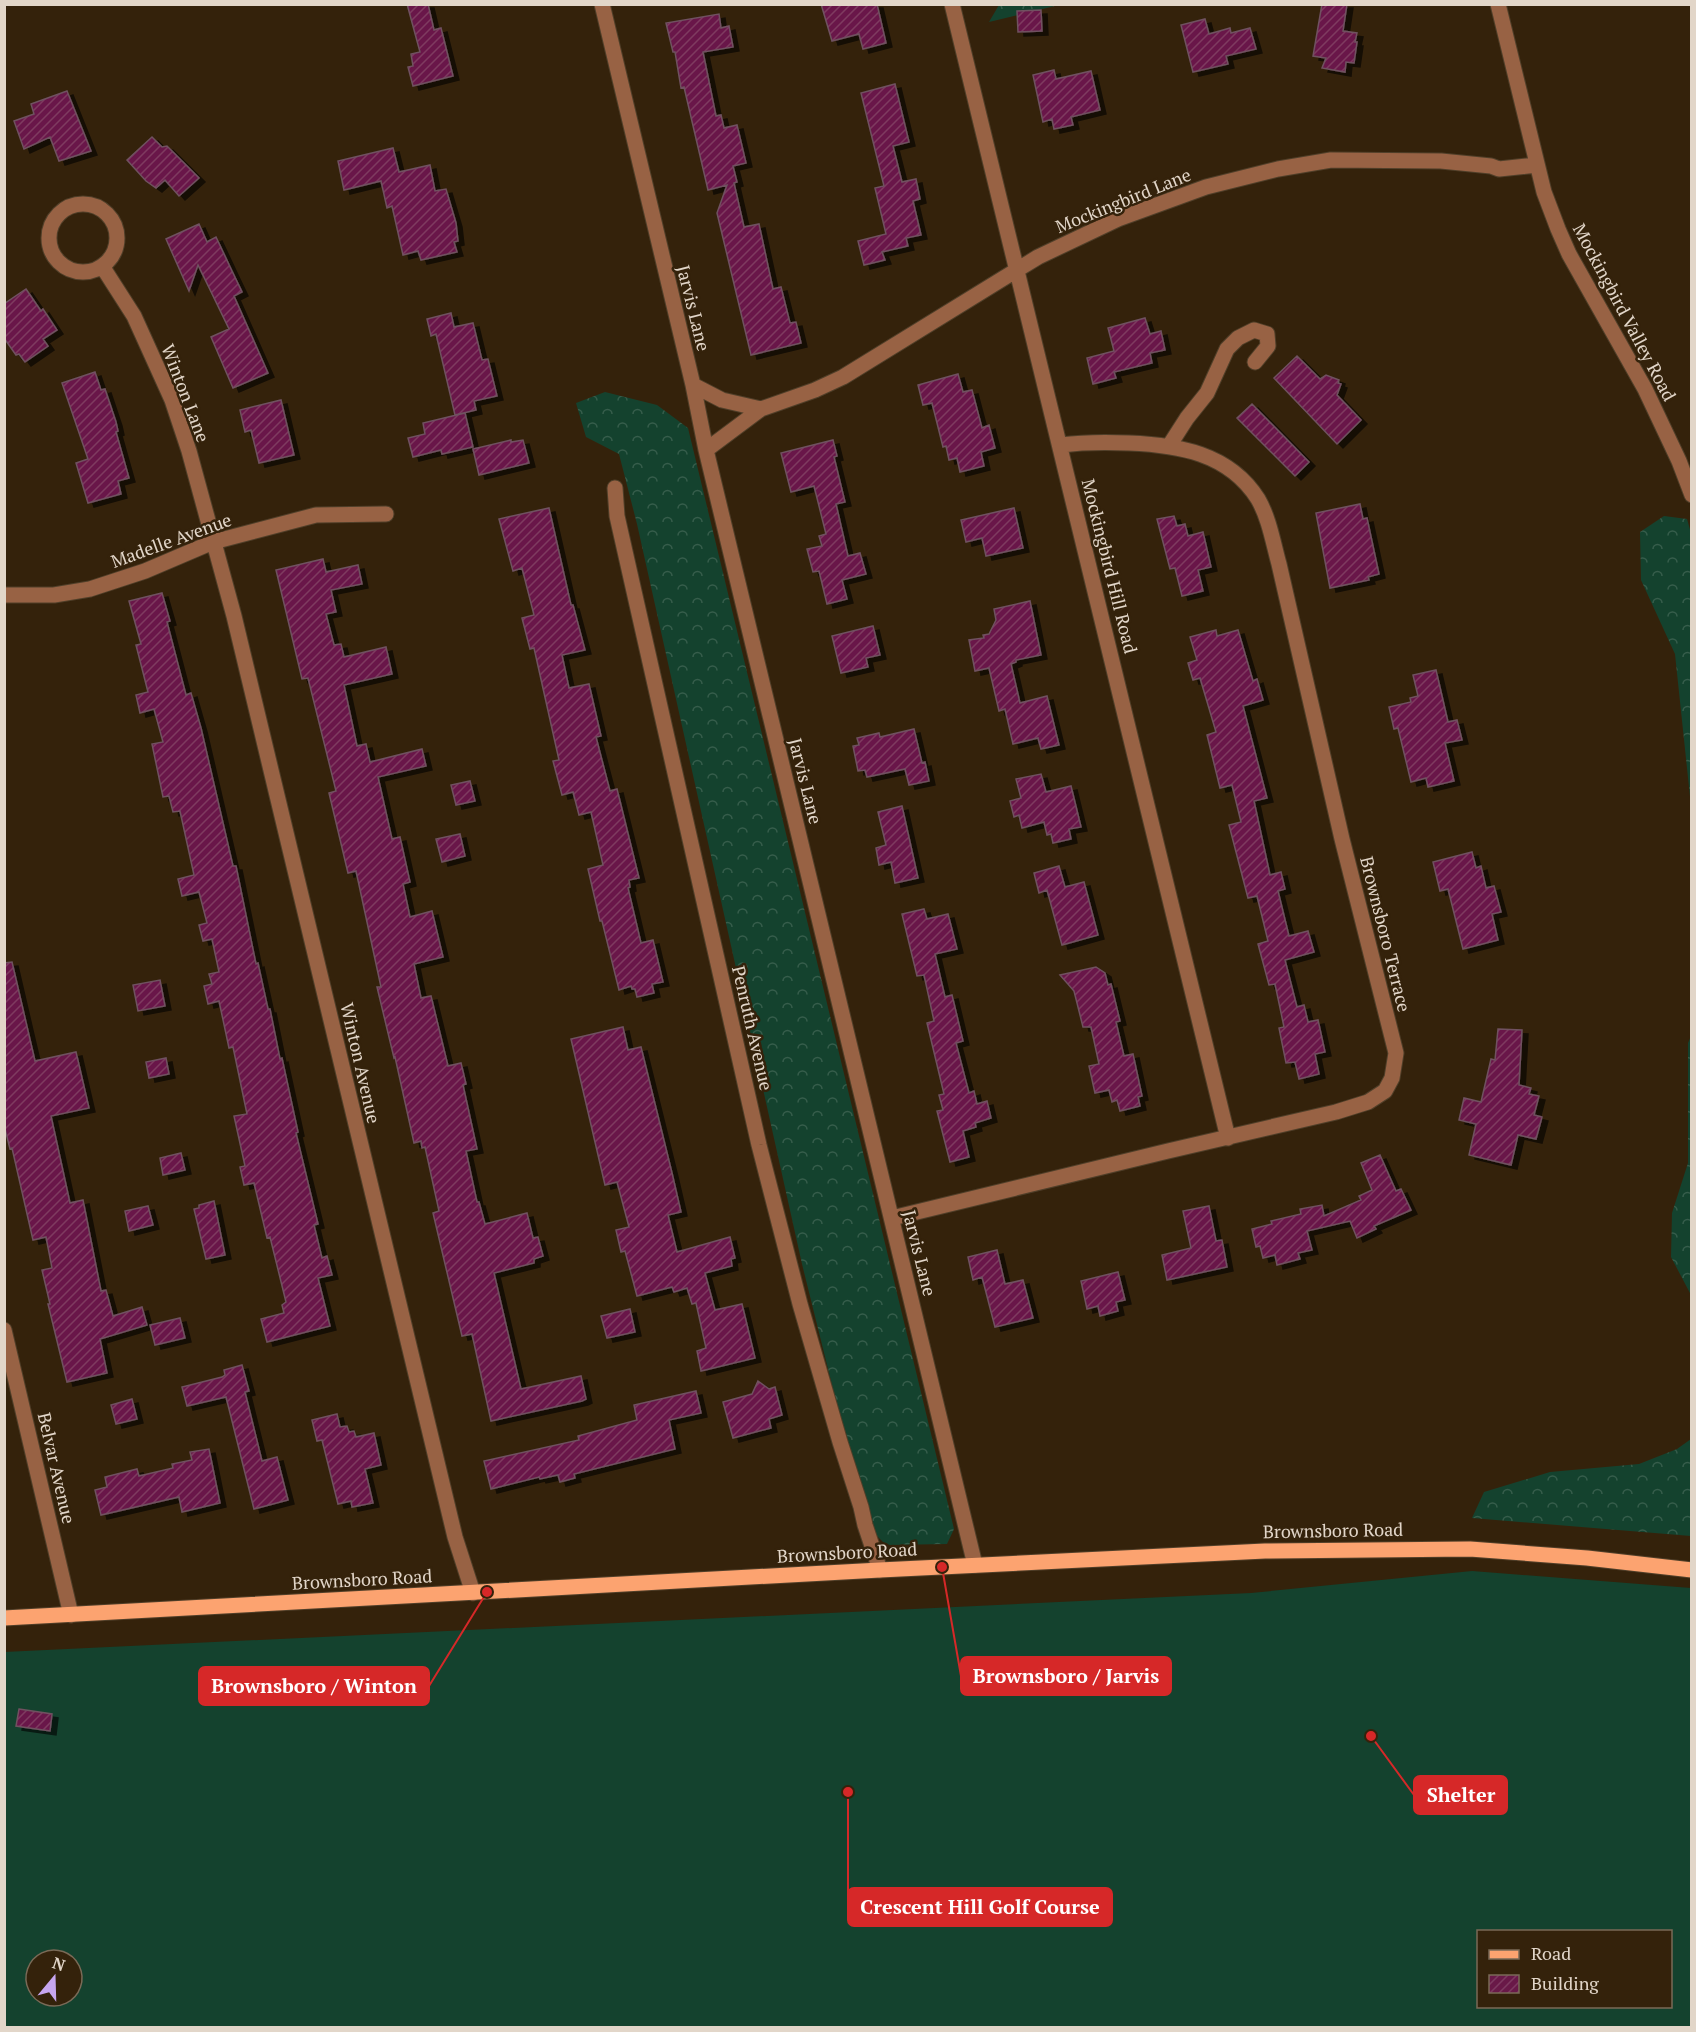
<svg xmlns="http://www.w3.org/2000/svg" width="1696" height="2032" font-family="'PT Serif',serif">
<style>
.grass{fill:#14422e;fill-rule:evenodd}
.forest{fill:url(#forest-crowns)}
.building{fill:url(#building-hatch);stroke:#6f5160;stroke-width:1.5;filter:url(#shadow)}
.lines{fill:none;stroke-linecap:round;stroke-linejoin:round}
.minor-casing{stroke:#503f29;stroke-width:17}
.major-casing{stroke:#503f29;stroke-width:17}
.minor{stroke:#986244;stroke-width:15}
.major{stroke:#fca370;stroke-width:15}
.labels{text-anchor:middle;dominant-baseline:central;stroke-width:5;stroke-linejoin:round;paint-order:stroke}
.street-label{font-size:18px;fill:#e2d6c9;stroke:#34220b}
.leader{fill:none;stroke:#d62828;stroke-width:2}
.callout-dot{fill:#d62828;stroke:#34220b;stroke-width:2}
.callout{fill:#d62828;stroke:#d62828;stroke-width:2}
.callout-label{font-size:20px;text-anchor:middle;font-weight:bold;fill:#fff}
</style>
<defs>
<pattern id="forest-crowns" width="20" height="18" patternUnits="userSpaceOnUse" patternTransform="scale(1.5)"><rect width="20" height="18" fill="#14422e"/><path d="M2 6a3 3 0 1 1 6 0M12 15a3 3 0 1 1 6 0" fill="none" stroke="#365d4b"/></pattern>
<pattern id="building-hatch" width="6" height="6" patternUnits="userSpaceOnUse" patternTransform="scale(1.5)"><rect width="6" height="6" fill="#691948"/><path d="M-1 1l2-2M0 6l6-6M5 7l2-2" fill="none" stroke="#7e3a61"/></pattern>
<filter id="shadow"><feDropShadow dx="6" dy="4" stdDeviation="0" flood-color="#0009"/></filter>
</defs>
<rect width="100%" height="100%" fill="#34220b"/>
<path class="grass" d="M1472,1571L1691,1588V2027H5L4,1652L1251,1593ZM1478,1932H1670V2006H1478ZM36,1960H72V1996H36Z"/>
<path class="forest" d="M999,5H1059L989,22Z
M605,392L657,405L688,428L954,1529L947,1544L890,1545L884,1543L876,1535L838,1409L802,1264L637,524L619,454L586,437L576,403Z
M1664,516L1687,519L1691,533V806L1675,654L1641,580L1640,532Z
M1691,1036V1295L1671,1257L1672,1213L1688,1163V1043Z
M1691,1439V1536L1472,1518L1484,1492L1550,1472L1639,1464L1677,1449Z"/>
<path class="building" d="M407,4H428L434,30L441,28L453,76L413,86L408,67L413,66L411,54L420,52Z
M821,4H877L886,43L863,49L859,34L832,41Z
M1322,4H1347L1343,31L1357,33L1355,42H1357L1354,63L1346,62L1345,72L1322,68L1326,58L1313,56Z
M1041,10L1042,31L1018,32L1017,11Z
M719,14L721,28L729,26L733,47L703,52L716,116L721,115L724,128L737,125L746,163L733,166L737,182L734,183L744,227L759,224L773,289L781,287L790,323L796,322L801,343L751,355L717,213L727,185L708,190L684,87L681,88L675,52H673L666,23Z
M1205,19L1209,34L1230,28L1231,33L1250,28L1256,49L1226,56L1228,64L1193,72L1181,25Z
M1054,70L1056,79L1091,71L1100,110L1071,117L1073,125L1054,129L1052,119L1043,122L1033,75Z
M895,84L909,142L893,146L902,182L916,179L920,199L913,201L921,235L906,238L908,246L882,252L885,260L864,265L858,241L886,234L875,188L884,186L861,93Z
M67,91L91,151L59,161L50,137L24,149L14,121L34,114L31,104Z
M152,137L162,147L167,146L199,178L179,196L165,180L156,188L146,181L127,160Z
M393,148L399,172L430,165L435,191L446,189L456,223L458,241L454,242L457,252L421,260L418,251L403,255L392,206L387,208L381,181L344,190L338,161Z
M199,224L207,242L216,237L232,271L242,292L234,296L268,373L233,388L211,337L229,329L198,265L189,291L166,239Z
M26,289L41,311L43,309L57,330L43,339L48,346L25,362L19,354L16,355L4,338V304Z
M451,313L454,327L473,323L482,360L488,359L497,396L474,401L476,410L455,415L436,334L431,336L427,319Z
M1145,318L1150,334L1161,331L1165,350L1150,353L1152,363L1114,372L1116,378L1093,384L1087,358L1114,351L1108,328Z
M1297,356L1320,379L1326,375L1339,380L1338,383L1341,384L1337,395L1361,420L1337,444L1274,378Z
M95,372L101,390L105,389L116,422L118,431L116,432L129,478L118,481L121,494L88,503L76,463L88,459L62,383Z
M958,374L963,392L972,390L982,428L989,425L995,448L981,452L984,466L960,472L957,458L949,460L946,446L943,447L932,403L923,405L918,385Z
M281,400L294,455L259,463L251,430L245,432L240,410Z
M1252,404L1309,462L1295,476L1237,418Z
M465,413L473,447L442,454L441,450L413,457L408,438L425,434L423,423Z
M511,440V442L523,440L529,463L479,475L473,449Z
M833,440L837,456L834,457L845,502L836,504L848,556L860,553L866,574L842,580L847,599L827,604L819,571L813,572L807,549L822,546L819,536L826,534L814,486L791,492L781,453Z
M1360,504L1363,519L1367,518L1379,574L1368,577L1369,580L1330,588L1316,513Z
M549,508L571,605H573L585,650L562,655L569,688L589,684L601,736L596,737L610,791L617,789L639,878L629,880L630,887L628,888L641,943L653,940L663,982L652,984L654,993L637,997L635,989H632L631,986L619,990L602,921H600L588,869L603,865L591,812L579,815L573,792L562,795L553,761L559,760L534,648L530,649L522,618L534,615L522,568L513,571L499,519Z
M1014,508L1023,548L986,556L982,538L966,542L961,520Z
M1174,516L1177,526L1185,524L1188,536L1203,532L1211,567L1198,570L1203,591L1182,596L1175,568L1170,569L1157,519Z
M323,559L326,572L358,565L362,584L331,590L336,612L326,614L334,645L341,644L344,657L386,647L392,674L344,685L357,746L366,744L370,762L422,749L426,766L378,777L392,839L400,837L410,882L403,884L410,917L432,911L443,957L414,964L421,998L431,996L448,1066L461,1063L466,1084L463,1085L477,1149L466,1151L477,1202H479L485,1224L527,1213L533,1238L538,1237L543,1256L534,1259V1263L494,1273L521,1389L581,1376L586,1399L582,1401L491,1421L472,1334L462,1336L433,1213L439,1211L425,1147L422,1148L421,1141L414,1143L395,1057L394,1058L377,987H381L356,871L348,873L329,793L336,791L308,678L302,679L276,570Z
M162,593L170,621L167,622L186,695L191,693L201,728L233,866H236L256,964L258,963L268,1009H270L280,1059L282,1058L298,1132L296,1133L318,1224L314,1225L322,1258L327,1256L332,1275L318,1278L330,1326L267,1342L261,1319L284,1313L282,1305L286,1302L270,1237L267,1238L254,1183L244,1185L240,1167L245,1166L234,1116L247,1114L233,1047L229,1048L219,1001L208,1004L204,986L212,984L209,974L219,972L212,939L203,941L199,925L207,923L199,892L182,896L178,879L194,875L180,811L173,812L169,796L163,797L152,744L163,742L154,709L140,713L136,695L148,692L136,645L141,644L129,601Z
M1030,601L1041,655L1016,660V662L1011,664L1020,703L1047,696L1059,745L1041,749L1038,738L1013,744L1005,709L999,711L989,668L975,671L969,640L984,638L983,635L989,634L996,620L994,609Z
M873,626L880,655L866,658L868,667L841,673L832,636Z
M1216,630L1217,636L1238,630L1253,681L1257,679L1263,700L1243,706L1267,798L1254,801L1270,875L1281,872L1285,889L1278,891L1289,936L1308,931L1314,952L1285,960L1297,1007L1304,1005L1308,1022L1318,1020L1325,1052L1315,1054L1319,1074L1299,1079L1295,1062L1286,1063L1279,1028L1284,1027L1275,984L1269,985L1258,944L1268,941L1257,896L1248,898L1229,825L1241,822L1232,785L1220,788L1207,735L1216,732L1200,678L1193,680L1188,663L1197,660L1190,637Z
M1436,670L1448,722L1457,720L1462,740L1445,743L1454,781L1428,787L1426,778L1411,782L1398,728L1394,729L1389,707L1411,702L1410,698L1418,696L1413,675Z
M914,729L922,763L925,762L929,781L909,785L905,769L867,777L865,770L858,771L853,746L859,745L857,738L879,733L880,737Z
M1041,774L1046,792L1071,786L1081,827L1069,829L1071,839L1053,843L1051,834L1047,835L1044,822L1022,828L1019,815L1014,817L1010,801L1021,798L1016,779Z
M470,781L475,801L456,805L451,785Z
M902,806L918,878L895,883L891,862L879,865L876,848L886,845L878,812Z
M460,834L465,856L442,862L436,839Z
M1472,852L1476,868L1481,866L1486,888L1494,886L1501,912L1492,914L1498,940L1463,949L1448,889L1440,891L1433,862Z
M1059,866L1065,887L1084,882L1098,935L1062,945L1047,890L1039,893L1034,873Z
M924,909L927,919L948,914L957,949L935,954L945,997L952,995L963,1041L956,1043L969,1093L974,1091L977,1104L987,1101L991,1118L975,1123L976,1127L963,1131L969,1157L950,1162L937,1111L943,1110L939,1095L944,1094L927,1023L934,1021L924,975L917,976L902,914Z
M12,962L35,1061L76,1052L89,1108L51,1116L70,1203L83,1200L101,1291L106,1290L113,1316L142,1307L147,1325L100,1339L107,1373L67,1382L48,1304H50L42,1270L52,1268L46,1237L33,1240L12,1148L10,1149L4,1125V963Z
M1096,967L1105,973L1108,985L1111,984L1120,1021L1116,1022L1124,1056L1133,1054L1142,1096L1138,1097L1140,1106L1120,1111L1117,1100L1112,1102L1109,1090L1095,1093L1089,1066L1099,1064L1091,1027H1083L1074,991L1060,975Z
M160,980L165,1006L138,1011L133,985Z
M623,1027L628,1050L641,1047L672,1173L681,1212L668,1215L677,1252L730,1237L735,1258L731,1259L732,1266L705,1273L715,1310L742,1304L755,1358L701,1371L697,1351L706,1348L696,1303L692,1304L687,1288L674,1292L672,1287L637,1296L625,1251L621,1252L616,1230L629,1227L617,1182L605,1185L571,1039Z
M1498,1029L1522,1030L1519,1085L1531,1088L1529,1094L1539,1096L1534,1115L1542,1117L1536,1139L1518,1135L1511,1165L1469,1155L1476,1124L1459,1120L1464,1098L1481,1102L1491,1059L1495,1060Z
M166,1058L169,1074L149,1078L146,1062Z
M181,1153L185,1170L163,1175L160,1158Z
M1380,1155L1396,1191L1401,1189L1411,1210L1374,1226L1376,1229L1357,1238L1350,1221L1307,1231L1312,1250L1298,1253L1300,1259L1277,1265L1275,1255L1263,1258L1260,1246L1256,1247L1252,1229L1272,1224L1271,1221L1301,1214L1300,1209L1322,1205L1324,1216L1361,1200L1359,1196L1372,1190L1361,1163Z
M214,1201L225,1255L206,1259L194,1209L199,1208V1205Z
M148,1206L153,1225L129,1231L125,1211Z
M1209,1206L1216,1241L1222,1240L1227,1267L1167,1280L1162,1255L1191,1248L1183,1211Z
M997,1250L1005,1284L1023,1280L1033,1318L995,1327L982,1277L973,1280L968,1257Z
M1118,1272L1125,1300L1116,1302L1118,1311L1100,1316L1098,1306L1087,1309L1081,1281Z
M630,1309L635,1332L607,1338L601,1316Z
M180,1318L185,1338L155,1345L150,1325Z
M242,1365L249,1391L245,1392L262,1461L277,1457L288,1500L254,1509L226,1397L187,1406L182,1387L222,1377L225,1375L224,1370Z
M758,1381L769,1389L775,1387L782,1415L769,1419L771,1428L733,1438L723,1402L752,1394Z
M696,1391L701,1413L669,1420L675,1449L574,1474L575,1478L560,1482L558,1475L540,1479L539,1477L491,1489L484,1461L579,1440L578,1436L637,1420L634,1405Z
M132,1399L137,1419L116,1424L111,1405Z
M337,1414L340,1427L347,1426L349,1432L354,1431L356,1437L374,1433L381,1465L365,1469L373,1503L352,1507L351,1501L338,1504L322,1440L317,1441L312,1420Z
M209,1449L220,1503L182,1512L179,1497L101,1515L95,1490L107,1487L105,1477L137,1469L139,1476L173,1468L172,1464L192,1460L190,1452Z
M19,1709L52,1714L50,1731L16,1726Z"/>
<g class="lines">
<g class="minor-casing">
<path id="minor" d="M602,4L693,385L706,450L975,1565
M952,4L1228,1138
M1498,4L1544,192L1558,229L1569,254L1645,389L1679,461L1692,495
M49 238a34 34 0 1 1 68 0a34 34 0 1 1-68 0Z
M102,266L134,316L172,400L189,451L234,616L455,1537L473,1593
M693,385L722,400L761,409
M1169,446L1187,418L1207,393L1227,349L1238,338L1254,330L1267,334L1268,346L1255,362
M706,450L761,409L815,390L843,377L1038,257L1118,219L1206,187L1278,169L1331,160L1441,161L1491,166L1499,169L1537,165
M615,488L617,516L759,1145L800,1304L840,1442L861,1507L865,1525L880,1570
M4,595H54L90,589L145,571L213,542L316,515L386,514
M892,1218L1168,1151L1336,1112L1368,1102L1385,1091L1392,1078L1396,1053L1342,839L1279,564C1273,542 1269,518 1258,499C1229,453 1178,445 1129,443C1106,442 1084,442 1061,445
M4,1330L71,1615"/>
</g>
<g class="major-casing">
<path id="major" d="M4,1618L880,1570L1265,1551L1470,1549L1587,1558L1692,1570"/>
</g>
<use href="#minor" class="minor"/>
<use href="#major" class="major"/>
</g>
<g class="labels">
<g class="street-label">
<text transform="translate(1123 200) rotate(-22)">Mockingbird Lane</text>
<text transform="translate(694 308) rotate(76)">Jarvis Lane</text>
<text transform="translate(1625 312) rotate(62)">Mockingbird Valley Road</text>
<text transform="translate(186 393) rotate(69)">Winton Lane</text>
<text transform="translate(171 540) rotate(-20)">Madelle Avenue</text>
<text transform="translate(1110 566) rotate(76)">Mockingbird Hill Road</text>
<text transform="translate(806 781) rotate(76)">Jarvis Lane</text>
<text transform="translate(1386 934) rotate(76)">Brownsboro Terrace</text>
<text transform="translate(753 1028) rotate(77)">Penruth Avenue</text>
<text transform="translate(361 1063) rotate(77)">Winton Avenue</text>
<text transform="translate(920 1253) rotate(76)">Jarvis Lane</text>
<text transform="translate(57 1468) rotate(77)">Belvar Avenue</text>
<text transform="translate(1333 1530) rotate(-1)">Brownsboro Road</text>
<text transform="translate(847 1552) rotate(-3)">Brownsboro Road</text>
<text transform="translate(362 1579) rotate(-3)">Brownsboro Road</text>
</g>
</g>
<path class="leader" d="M942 1567L961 1676M487 1592L429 1686M1371 1736L1414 1795M848 1792L848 1907"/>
<g class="callout-dot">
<circle cx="942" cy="1567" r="6"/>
<circle cx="487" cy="1592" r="6"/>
<circle cx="1371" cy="1736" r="6"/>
<circle cx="848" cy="1792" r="6"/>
</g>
<g class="callout">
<rect x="961" y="1657" width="210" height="38" rx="6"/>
<rect x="199" y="1667" width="230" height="38" rx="6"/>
<rect x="1414" y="1776" width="93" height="38" rx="6"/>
<rect x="848" y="1888" width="264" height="38" rx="6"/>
</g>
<g class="callout-label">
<text x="1066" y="1683">Brownsboro / Jarvis</text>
<text x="314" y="1693">Brownsboro / Winton</text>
<text x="1461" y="1802">Shelter</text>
<text x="980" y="1914">Crescent Hill Golf Course</text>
</g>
<rect width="1696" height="2032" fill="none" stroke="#e2d6c9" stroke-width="12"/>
<rect x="1477" y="1930" width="195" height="78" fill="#34220b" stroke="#7a6a57" stroke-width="1.5"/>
<rect x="1489" y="1950" width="30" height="9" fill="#fca370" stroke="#7a6a57" stroke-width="1.5"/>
<text x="1531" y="1960" font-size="18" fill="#e2d6c9">Road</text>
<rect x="1489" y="1975" width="30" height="18" fill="url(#building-hatch)" stroke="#7a6a57" stroke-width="1.5"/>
<text x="1531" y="1990" font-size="18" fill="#e2d6c9">Building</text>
<g transform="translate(54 1978) rotate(19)"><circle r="28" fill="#34220b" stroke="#7a6a57" stroke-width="1.5"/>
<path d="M0-4.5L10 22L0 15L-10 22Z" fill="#c6a6f0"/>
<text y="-9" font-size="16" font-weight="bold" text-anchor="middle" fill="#e2d6c9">N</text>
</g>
</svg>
